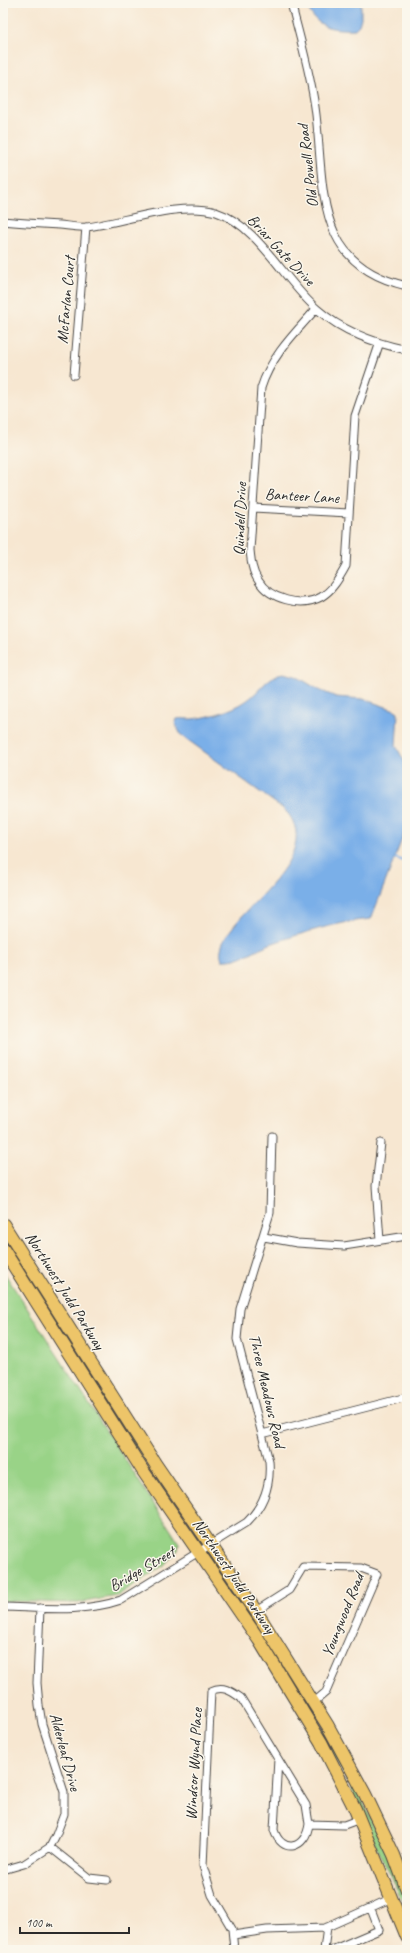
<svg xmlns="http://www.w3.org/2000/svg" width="410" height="1953" font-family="Caveat,sans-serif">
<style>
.green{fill:#99d387;stroke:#627f59}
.water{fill:#7aafe8;stroke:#526d8a}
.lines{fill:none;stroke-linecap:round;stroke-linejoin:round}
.stream{stroke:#7aafe8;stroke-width:2}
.minor-casing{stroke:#4a4744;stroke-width:9}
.trunk-casing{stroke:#4a4744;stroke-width:14}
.minor{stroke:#fff;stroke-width:7}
.trunk{stroke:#edc569;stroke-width:12}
.labels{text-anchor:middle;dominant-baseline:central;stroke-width:3;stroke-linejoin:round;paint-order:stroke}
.street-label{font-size:16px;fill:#2b2b2b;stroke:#fbf7ec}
</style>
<rect width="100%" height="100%" fill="#fbf7ec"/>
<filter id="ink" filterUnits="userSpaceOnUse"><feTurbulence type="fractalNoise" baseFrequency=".025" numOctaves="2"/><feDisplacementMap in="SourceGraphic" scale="8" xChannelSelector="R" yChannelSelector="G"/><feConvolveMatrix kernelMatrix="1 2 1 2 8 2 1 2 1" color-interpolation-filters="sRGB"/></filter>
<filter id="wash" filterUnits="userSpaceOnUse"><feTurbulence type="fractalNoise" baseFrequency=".012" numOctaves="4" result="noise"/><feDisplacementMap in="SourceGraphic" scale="16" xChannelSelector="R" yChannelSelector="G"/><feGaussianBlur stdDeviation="0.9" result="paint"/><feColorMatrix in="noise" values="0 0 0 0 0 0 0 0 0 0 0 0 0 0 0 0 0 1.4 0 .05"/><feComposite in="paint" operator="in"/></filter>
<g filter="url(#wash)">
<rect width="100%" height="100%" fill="#f7e7d1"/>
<path class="green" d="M3,1232L140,1449L137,1451L3,1241Z
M3,1271L179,1543L178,1550L164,1565L117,1596L78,1603L3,1601Z
M275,1651L285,1665L347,1768L390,1860L407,1901V1914L392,1877L376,1846L350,1785L317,1726L272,1653Z"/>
<path class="water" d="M306,3H361V18L359,25L355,29C331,30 315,28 306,3Z
M283,673L296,676L319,690L336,697L363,699L395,710L398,712L396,746L407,766V826L371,919C337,922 306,932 273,943C256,948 240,962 222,960C206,923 334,862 285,810L181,735L175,723L177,719C181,718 185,719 190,719C204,719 234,710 246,701C260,692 267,676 283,673Z"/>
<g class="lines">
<path class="stream" d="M395,858L407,862"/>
</g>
</g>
<g filter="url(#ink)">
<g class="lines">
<g class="minor-casing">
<path id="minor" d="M291,3C300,37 310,72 315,107C326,184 310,264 407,286
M3,221C22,223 41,224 60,225C69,226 79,228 87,227C124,222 180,201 216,212C259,226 284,281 317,309C343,332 374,343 407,350
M316,309C295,333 271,356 261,388L250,550C251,560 252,571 258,580C269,599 301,608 321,597C333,590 339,578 346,566L355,416L379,345
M74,375L86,227
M253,508L349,513
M264,1237L297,1243L344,1246L407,1236
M380,1240L376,1186L381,1143
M262,1434L407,1397
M3,1607C43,1608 83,1613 121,1600L247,1522C264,1505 271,1485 269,1461L237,1339L240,1309L270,1213L272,1136
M256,1611L289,1590L303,1567L361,1568L377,1574L326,1692L313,1703
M278,1759L274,1830C282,1855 306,1849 309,1824
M50,1847L89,1878L107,1880
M3,1870L24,1864L50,1847L56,1835L64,1814V1792L42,1724L39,1705L37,1683L40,1608
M233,1935L267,1930L325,1928L392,1898
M234,1950L232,1929L212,1895L203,1866L211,1691C223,1685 231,1691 241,1698L306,1805L309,1824L344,1825L360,1819
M324,1950L327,1927
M332,1950L379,1930L371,1909"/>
</g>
<g class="trunk-casing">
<path id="trunk" d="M3,1224L156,1465L256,1611L328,1726L365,1794L394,1855L407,1890
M3,1249L143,1471L259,1640L321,1742L355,1809L407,1937"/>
</g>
<use href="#minor" class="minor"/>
<use href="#trunk" class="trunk"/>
</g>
</g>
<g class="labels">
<g class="street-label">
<text transform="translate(308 166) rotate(-97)">Old Powell Road</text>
<text transform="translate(281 250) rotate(47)">Briar Gate Drive</text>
<text transform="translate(66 300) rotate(-85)">McFarlan Court</text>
<text transform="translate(302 496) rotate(3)">Banteer Lane</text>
<text transform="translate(240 519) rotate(-88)">Quindell Drive</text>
<text transform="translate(65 1291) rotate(58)">Northwest Judd Parkway</text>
<text transform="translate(267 1391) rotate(77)">Three Meadows Road</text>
<text transform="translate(142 1569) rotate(-30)">Bridge Street</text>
<text transform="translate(234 1576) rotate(56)">Northwest Judd Parkway</text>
<text transform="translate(343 1615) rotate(-68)">Youngwood Road</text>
<text transform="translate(65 1752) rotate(75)">Alderleaf Drive</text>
<text transform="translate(194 1764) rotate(-87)">Windsor Wynd Place</text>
</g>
</g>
<rect width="410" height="1953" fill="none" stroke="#fbf7ec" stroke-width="16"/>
<path d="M20 1927v6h109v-6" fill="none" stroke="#2b2b2b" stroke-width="2"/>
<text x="26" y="1927" font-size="12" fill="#2b2b2b" stroke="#fbf7ec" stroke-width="3" paint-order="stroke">100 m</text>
</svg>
